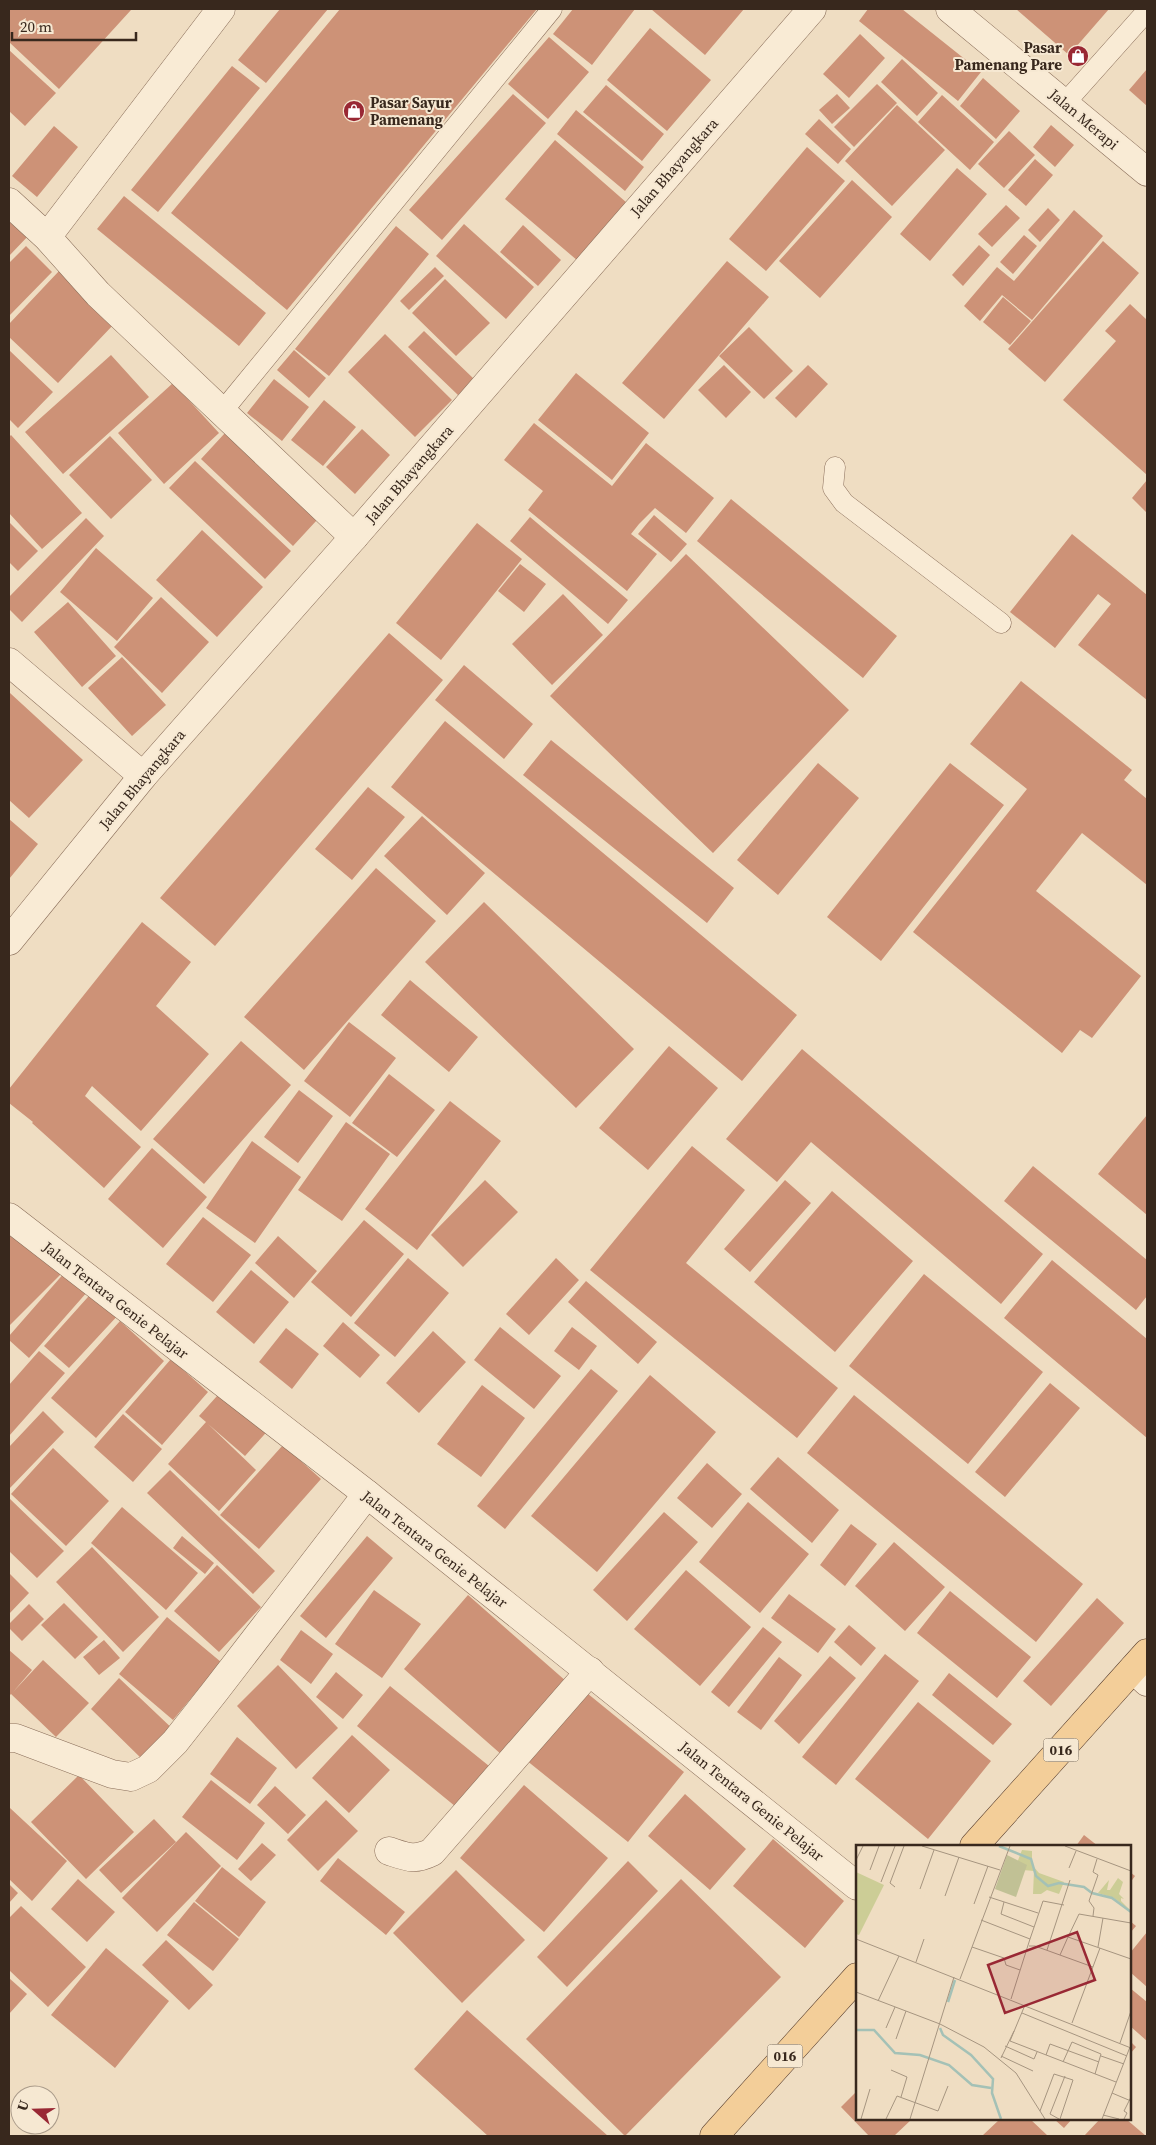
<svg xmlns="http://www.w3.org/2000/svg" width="1156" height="2145" font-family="'Source Serif 4',serif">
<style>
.building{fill:#cd9277}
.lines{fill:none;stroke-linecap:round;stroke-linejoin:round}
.service-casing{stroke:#896d59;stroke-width:21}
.minor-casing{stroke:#896d59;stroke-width:29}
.tertiary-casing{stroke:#896d59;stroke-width:29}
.primary-casing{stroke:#563c2d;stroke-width:29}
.service{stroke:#f9ebd5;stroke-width:20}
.minor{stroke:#f9ebd5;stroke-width:28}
.tertiary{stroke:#f9ebd5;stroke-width:28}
.primary{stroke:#f3ce99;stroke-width:28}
.labels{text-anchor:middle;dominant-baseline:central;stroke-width:4;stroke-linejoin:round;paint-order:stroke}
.shield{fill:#f6e8d2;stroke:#716253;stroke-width:1}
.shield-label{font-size:14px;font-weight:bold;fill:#38281d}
.poi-label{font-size:15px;font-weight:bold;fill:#38281d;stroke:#f6e8d2;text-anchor:end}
.street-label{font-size:15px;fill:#38281d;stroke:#f6e8d2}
.inset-river{fill:none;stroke:#a4c1b6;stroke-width:2.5}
.inset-road{fill:none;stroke:#a69580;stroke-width:1}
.view{fill:#992834;fill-opacity:0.15;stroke:#992834;stroke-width:2.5}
.inset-edge{fill:none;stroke:#38281d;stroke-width:2.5}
</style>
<rect width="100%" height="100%" fill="#efddc2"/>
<path class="building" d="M9,9H130L131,10L59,89L9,42Z
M280,9H328L266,83L238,60Z
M340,9H537L287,310L171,213Z
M573,9H635L592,65L553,34Z
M651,9H744L705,55Z
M868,9H902L981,72L958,101L859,21Z
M1016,9H1109L1069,55Z
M650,28L711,80L667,131L607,80Z
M860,34L885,58L849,98L823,74Z
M549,37L589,72L548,119L508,84Z
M9,50L56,93L25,126L9,111Z
M902,59L938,93L917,116L881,82Z
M232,66L260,88L158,212L131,190Z
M1147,69V106L1129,90Z
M983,78L1020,111L996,139L960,106Z
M877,84L897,103L854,147L834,127Z
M606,85L664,134L642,161L583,112Z
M513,94L546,123L442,240L409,210Z
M837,94L850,108L832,124L819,110Z
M942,95L994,142L970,170L918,122Z
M897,105L945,150L892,206L845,161Z
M576,110L644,167L625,191L557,134Z
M819,119L851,149L838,164L805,134Z
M1051,125L1074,145L1055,167L1033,147Z
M54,126L78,147L37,197L12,176Z
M1009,131L1035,155L1004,188L978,164Z
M555,140L627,203L578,261L505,199Z
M807,147L845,181L766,271L729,239Z
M1035,159L1053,175L1026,206L1008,190Z
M957,168L987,194L930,261L900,234Z
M852,180L892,217L820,298L779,261Z
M124,196L266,313L239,346L97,229Z
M1006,205L1020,218L992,247L978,234Z
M1048,208L1060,220L1040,242L1028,230Z
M1074,210L1103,236L1032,320L1002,295L980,321L964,306L997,267L1014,281Z
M9,220L30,234L9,256Z
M464,224L534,287L506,319L436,256Z
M523,225L561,260L538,286L500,252Z
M396,226L429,254L329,376L295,349Z
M1024,235L1037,246L1013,274L1000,262Z
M1103,241L1139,273L1045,382L1008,349Z
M979,245L990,255L963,286L952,275Z
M26,246L52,272L9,316V263Z
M727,261L769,297L664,419L622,383Z
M435,267L444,276L409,310L400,301Z
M59,271L114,324L58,383L9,337V324Z
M445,279L490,323L456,356L412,313Z
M1003,297L1031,321L1010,345L983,322Z
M1130,304L1147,320V475L1063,400L1116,341L1105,331Z
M749,327L793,371L764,399L719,356Z
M424,331L474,379L458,395L408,347Z
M385,334L452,400L415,437L348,372Z
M9,350L53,392L18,428L9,419Z
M294,350L326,378L309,398L277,370Z
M111,355L149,397L63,474L25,432Z
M724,365L751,392L726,418L698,390Z
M808,365L828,384L796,418L775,398Z
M576,373L649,433L612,480L538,420Z
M274,379L309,407L282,441L247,413Z
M173,383L219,433L164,484L118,433Z
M324,400L356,427L323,466L291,440Z
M534,423L612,486L646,443L714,498L686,533L655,508L639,524L631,534L657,554L627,591L528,510L543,491L504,460Z
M362,429L390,455L355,494L326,467Z
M225,433L317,520L293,546L201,459Z
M11,435L82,513L42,549L9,513V437Z
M110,436L152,480L111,519L69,475Z
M195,461L291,551L265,579L169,488Z
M1147,480V513L1132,498Z
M731,499L897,636L863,678L697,541Z
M654,515L687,544L671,562L638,534Z
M530,517L628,600L608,624L510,541Z
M86,518L104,536L22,622L9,609V597Z
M9,522L38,551L18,571L9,562Z
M477,523L522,559L441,660L396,623Z
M202,530L263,587L217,637L156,580Z
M1072,534L1147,595V700L1078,645L1111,604L1098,594L1055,648L1010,612Z
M96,548L153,598L117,641L60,592Z
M686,554L849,710L713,853L550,696Z
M520,564L546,584L524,612L498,591Z
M563,594L603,635L552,685L512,644Z
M161,597L209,642L162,693L114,647Z
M68,602L116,656L82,687L34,632Z
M389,633L443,680L215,946L160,898Z
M122,657L166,705L132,736L88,688Z
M464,665L533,724L504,759L435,700Z
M1021,681L1132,770L1124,780L1147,799V885L1082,833L1036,891L1141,976L1092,1038L1080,1030L1062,1053L913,932L1027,789L970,744Z
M10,693L83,760L29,818L9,800V694Z
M445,721L797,1015L742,1081L391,787Z
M551,740L734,888L707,923L523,775Z
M818,763L859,798L778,895L737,860Z
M950,763L1004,805L881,961L827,917Z
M368,787L405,817L352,880L315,849Z
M422,816L485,873L447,915L384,856Z
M9,819L38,844L9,879Z
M376,868L436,921L304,1070L244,1017Z
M484,902L634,1049L576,1108L425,962Z
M142,922L191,962L156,1006L209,1054L141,1131L92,1086L85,1096L141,1147L104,1188L32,1123L33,1122L9,1103V1089Z
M410,980L478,1037L449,1072L381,1015Z
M349,1022L396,1058L350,1117L304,1081Z
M241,1041L291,1085L204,1184L153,1139Z
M669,1046L718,1088L648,1170L599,1128Z
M802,1049L1043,1254L1001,1304L811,1142L777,1182L726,1139Z
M389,1074L435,1110L397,1157L352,1123Z
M299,1090L333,1116L298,1163L264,1137Z
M450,1101L501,1141L417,1250L365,1209Z
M1147,1115V1215L1098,1174Z
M346,1122L390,1154L342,1221L298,1190Z
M252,1141L301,1177L255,1243L206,1208Z
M692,1146L745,1190L686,1263L838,1388L797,1438L590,1270Z
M152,1148L207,1197L163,1248L108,1199Z
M1033,1166L1147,1260V1296L1136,1310L1004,1201Z
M485,1180L518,1212L463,1267L431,1235Z
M785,1180L811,1203L750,1272L724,1249Z
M832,1191L913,1261L835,1352L754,1282Z
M203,1217L251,1255L213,1302L166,1264Z
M364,1220L404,1254L351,1317L311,1282Z
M9,1230L61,1274L9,1326Z
M278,1236L317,1271L294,1298L255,1263Z
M408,1258L449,1293L395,1357L354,1323Z
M556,1258L579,1280L529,1335L506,1314Z
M1052,1260L1147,1339V1438L1004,1318Z
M251,1270L289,1302L254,1344L216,1312Z
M66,1271L88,1291L29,1358L9,1340V1336Z
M924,1274L1043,1372L968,1464L849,1366Z
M586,1281L657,1342L638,1364L568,1302Z
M96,1288L121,1312L69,1368L44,1346Z
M120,1321L164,1361L96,1438L51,1398Z
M343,1322L380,1355L360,1378L323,1346Z
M500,1327L561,1376L534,1409L474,1360Z
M572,1327L597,1346L579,1370L554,1351Z
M286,1328L319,1354L292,1389L259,1362Z
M433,1331L466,1362L419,1413L386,1383Z
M39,1351L65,1373L9,1436V1385Z
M171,1359L208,1392L162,1445L125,1412Z
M591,1369L618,1391L505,1529L477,1506Z
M650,1375L716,1432L597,1572L531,1516Z
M1050,1383L1080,1408L1005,1497L975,1472Z
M482,1385L525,1418L481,1477L437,1444Z
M226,1386L272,1426L245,1456L208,1424L256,1470L219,1511L168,1464L206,1422L199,1416Z
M854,1395L1083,1584L1036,1642L807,1453Z
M43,1411L64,1432L9,1489V1447Z
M123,1414L162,1449L133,1482L94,1447Z
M283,1445L321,1479L259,1549L220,1515Z
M53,1448L109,1501L66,1546L11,1494Z
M778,1457L839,1510L812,1543L750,1489Z
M707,1463L742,1494L712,1528L677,1498Z
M170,1470L275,1571L253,1594L147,1493Z
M9,1498L64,1551L37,1578L9,1551Z
M748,1502L809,1554L760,1613L699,1562Z
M122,1507L198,1573L166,1610L91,1543Z
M664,1512L698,1542L627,1621L593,1590Z
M851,1524L877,1544L845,1586L820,1565Z
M182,1536L214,1563L205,1574L173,1548Z
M367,1536L393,1558L326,1638L300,1616Z
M894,1542L945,1587L905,1631L855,1586Z
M92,1547L159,1617L123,1652L56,1582Z
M217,1565L261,1607L219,1652L174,1611Z
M686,1570L751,1627L700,1686L634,1629Z
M9,1573L29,1593L9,1614Z
M374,1590L421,1624L382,1678L335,1644Z
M950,1591L1031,1657L997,1698L917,1633Z
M789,1594L836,1629L818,1653L771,1618Z
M468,1595L567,1682L502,1755L404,1669Z
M1097,1598L1124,1623L1051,1706L1023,1681Z
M64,1603L98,1637L75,1659L41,1625Z
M29,1604L44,1619L22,1641L9,1628V1624Z
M167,1617L221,1662L173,1720L119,1674Z
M849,1625L876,1648L861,1666L834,1642Z
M763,1627L782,1642L729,1707L711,1692Z
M301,1630L333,1654L311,1684L280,1660Z
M104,1640L120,1658L99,1675L83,1657Z
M9,1650L32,1670L13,1692L43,1660L89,1703L56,1737L11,1694L9,1696Z
M885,1654L919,1681L836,1785L802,1757Z
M830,1656L856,1678L799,1744L774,1721Z
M779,1657L802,1675L761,1730L737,1712Z
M278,1665L338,1728L296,1769L237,1706Z
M336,1672L363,1695L343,1719L316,1697Z
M949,1673L1012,1724L993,1745L932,1695Z
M119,1678L177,1733L147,1764L91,1709Z
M390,1686L494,1770L461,1811L357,1726Z
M582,1689L684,1772L628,1842L526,1760Z
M918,1702L991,1761L928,1839L855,1779Z
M352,1735L390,1770L349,1813L312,1778Z
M237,1737L277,1768L250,1804L210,1774Z
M79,1775L134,1832L86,1879L31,1822Z
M211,1780L265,1823L237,1860L182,1817Z
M524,1785L608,1858L544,1932L460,1858Z
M275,1786L306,1815L288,1834L257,1805Z
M685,1794L746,1849L710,1890L648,1836Z
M326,1800L358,1831L318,1871L287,1840Z
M10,1808L67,1861L32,1901L9,1879Z
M154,1819L176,1842L121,1893L99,1870Z
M186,1832L221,1866L157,1932L122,1898Z
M1084,1835L1098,1846H1076Z
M773,1839L844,1901L805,1948L733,1886Z
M262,1843L276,1855L251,1881L238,1869Z
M338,1858L405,1912L386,1935L320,1881Z
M628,1861L658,1891L567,1987L537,1957Z
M222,1867L266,1902L239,1937L195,1901Z
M456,1870L525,1940L462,2003L393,1933Z
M1130,1872L1135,1876L1130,1883Z
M78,1879L115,1912L87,1942L51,1909Z
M681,1879L781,1977L625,2136L526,2039Z
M9,1884L18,1893L9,1903Z
M194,1902L239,1939L213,1971L167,1935Z
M21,1906L86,1967L48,2007L9,1970V1918Z
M1130,1921L1136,1926L1130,1933Z
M1147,1932V1987L1130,1972V1953Z
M166,1940L213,1985L189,2010L142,1965Z
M106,1948L169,2001L115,2068L51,2015Z
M9,1978L27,1994L9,2014Z
M1130,1988L1147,2002V2041L1130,2026Z
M467,2010L608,2136H488L414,2069Z
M1130,2041L1136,2047L1130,2054Z
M857,2091V2119H912L894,2136H869L841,2107Z
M1000,2119H1030L1048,2136H982Z
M1054,2119H1072L1064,2128Z
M1100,2119H1126L1146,2136H1084Z"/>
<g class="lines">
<g class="service-casing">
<path id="service" d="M1065,103L1147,11
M221,413L552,9
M835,467L833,488L844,503L1001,623"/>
</g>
<g class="minor-casing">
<path id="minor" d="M221,9L47,237L98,294L354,537
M9,202L47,237
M9,662L143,776
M1133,1669L1147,1682
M9,1738H16L112,1774L131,1777L148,1769L175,1742L216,1690L367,1494
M389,1851C407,1857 414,1861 432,1852L590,1671"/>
</g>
<g class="tertiary-casing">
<path id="tertiary" d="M950,9L1147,172
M9,941L143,776L354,537L812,9
M9,1217L367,1494L857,1886"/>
</g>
<g class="primary-casing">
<path id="primary" d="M974,1846L1147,1653
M714,2136L857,1977"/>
</g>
<use href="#service" class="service"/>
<use href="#minor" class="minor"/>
<use href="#tertiary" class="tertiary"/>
<use href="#primary" class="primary"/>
</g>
<defs>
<g id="shop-disc" transform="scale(1.125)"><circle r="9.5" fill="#992834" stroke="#f6e8d2"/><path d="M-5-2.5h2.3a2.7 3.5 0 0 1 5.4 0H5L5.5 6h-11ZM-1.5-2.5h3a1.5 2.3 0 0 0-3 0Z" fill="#fff"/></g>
</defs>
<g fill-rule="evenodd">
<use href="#shop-disc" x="1078" y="56"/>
<use href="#shop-disc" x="354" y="111"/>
</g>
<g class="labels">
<g class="shield">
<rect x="1043.5" y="1738.5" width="35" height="23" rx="4"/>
<rect x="767.5" y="2044.5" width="35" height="23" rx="4"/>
</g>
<g class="shield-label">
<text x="1061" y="1750">016</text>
<text x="785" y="2056">016</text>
</g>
<g class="poi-label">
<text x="1062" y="47">Pasar<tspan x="1062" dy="17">Pamenang Pare</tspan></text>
<text x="370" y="102" text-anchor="start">Pasar Sayur<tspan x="370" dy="17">Pamenang</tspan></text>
</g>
<g class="street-label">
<text transform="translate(1084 119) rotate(40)">Jalan Merapi</text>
<text transform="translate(674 167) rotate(-49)">Jalan Bhayangkara</text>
<text transform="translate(409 474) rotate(-49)">Jalan Bhayangkara</text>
<text transform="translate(142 779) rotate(-50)">Jalan Bhayangkara</text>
<text transform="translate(116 1300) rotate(38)">Jalan Tentara Genie Pelajar</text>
<text transform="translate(435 1549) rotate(38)">Jalan Tentara Genie Pelajar</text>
<text transform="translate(752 1801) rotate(39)">Jalan Tentara Genie Pelajar</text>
</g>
</g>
<g transform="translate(856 1845)">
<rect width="275" height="275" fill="#efddc2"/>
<path d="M166,5L176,6V20L183,28L208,37L203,49L191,45L185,49H177L178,26L167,25L161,18ZM0,27L28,40L3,90L0,89ZM262,33L267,37L263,49L268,54L265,53V56L275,66L258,53L242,48L253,35L251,45H254Z" fill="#cccd96"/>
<path d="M151,10L171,20L160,52L139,44Z" fill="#c1c195"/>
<path class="inset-river" d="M143,1L175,14L180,31L192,41L203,38L228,42L236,48L256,53L275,67M92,157L99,135M84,183L87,190L115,210L137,234L136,248L145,274M0,185H18L39,208L64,210L93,220L116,240L135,243"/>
<path class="inset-road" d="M66,1L144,25M209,1L275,26M0,15L7,1M213,23L220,6M14,25L23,1M25,37L39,1M39,42L34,38L48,1M64,44L78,5M89,51L103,12M133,52L182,68M148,57L145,69L178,82M118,59L132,21M237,71L238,63L233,56L242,30L237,27L241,14M125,75L174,94L155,154M212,92L223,69L275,78M0,94L275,203M174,94L187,56L208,60M173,101H179L237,122M116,102L148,113L150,120L164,125M242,102L247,73M191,105L214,35M204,110L212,92L275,114M60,117L68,94M104,134L154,1M0,147L84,179L128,202L160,228L189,274M22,156L43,111M169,160L154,196L260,237M166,168L271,211M216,178L244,103M30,183L39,162M40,194L50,166M264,198L275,166M149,201L178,214L181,207M190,210L194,199L243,217M145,211L177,226M245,211L268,219M145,213L158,186M207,217L216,197L245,209L239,229M35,225L51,232L45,252M256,248L275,256M184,266L198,229L217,235L204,274M247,270L263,274M5,274L14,244M30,274L41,251L82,266L92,241M54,274L98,132M203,274L194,269L209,231M246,274L274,202M268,274L271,268L268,266L275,252"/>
<path class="view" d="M221,87L239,135L149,168L132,120Z"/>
<rect width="275" height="275" class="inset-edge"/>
</g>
<rect width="1156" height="2145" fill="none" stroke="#38281d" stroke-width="20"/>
<g transform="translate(35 2110) rotate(290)"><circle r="24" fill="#f6e8d2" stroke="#aa9b8a"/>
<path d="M0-4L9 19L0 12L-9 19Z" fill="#992834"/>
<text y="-8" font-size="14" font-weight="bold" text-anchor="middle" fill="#38281d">U</text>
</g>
<path d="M12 32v8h124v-8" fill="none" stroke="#38281d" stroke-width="2.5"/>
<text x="20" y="32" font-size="15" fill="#38281d" stroke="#f6e8d2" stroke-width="4" paint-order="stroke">20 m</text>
</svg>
